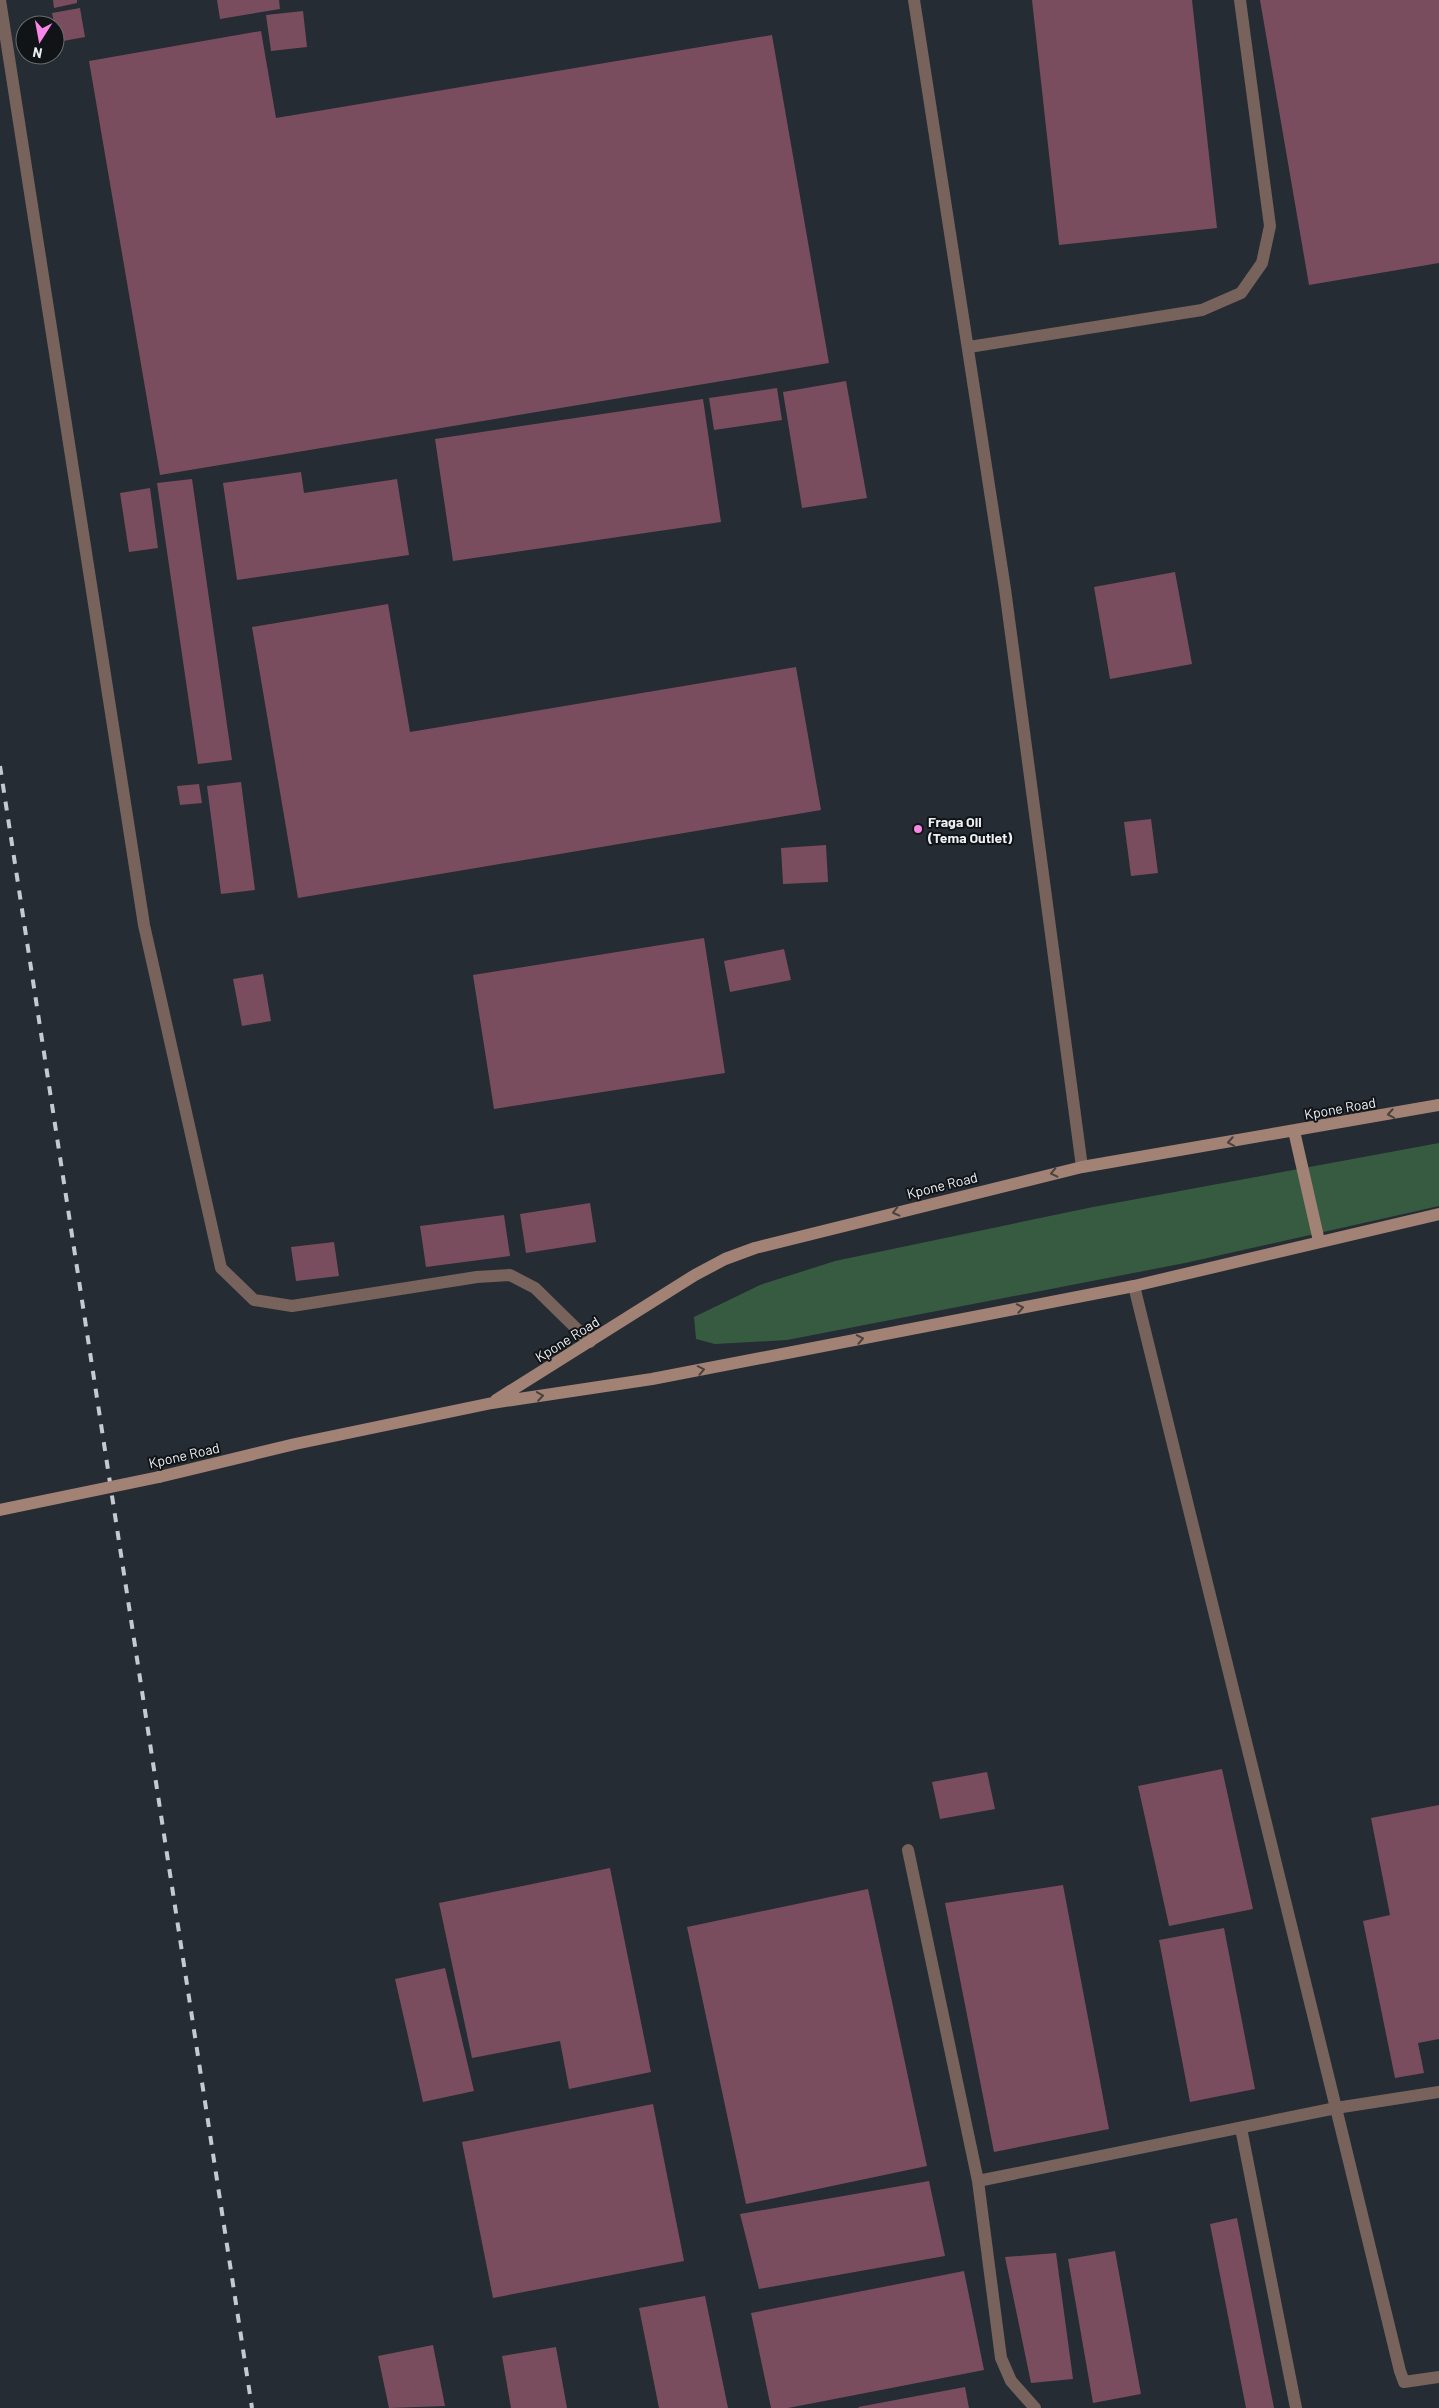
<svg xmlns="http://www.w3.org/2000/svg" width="1439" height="2408" font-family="Barlow,sans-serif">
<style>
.green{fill:#375b40}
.building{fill:#794d5d}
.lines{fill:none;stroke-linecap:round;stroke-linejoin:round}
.lane{stroke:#77635b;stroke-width:12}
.street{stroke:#77635b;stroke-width:12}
.secondary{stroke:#a18275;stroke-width:12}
.rail{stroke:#c6cad0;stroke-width:4;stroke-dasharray:9 9;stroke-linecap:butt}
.secondary-bridge{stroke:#a18275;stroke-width:12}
.oneway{stroke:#4b403d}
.poi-dot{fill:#f987e8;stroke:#111417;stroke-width:2}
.labels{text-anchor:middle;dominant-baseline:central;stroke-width:4;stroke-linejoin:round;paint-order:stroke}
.poi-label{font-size:14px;font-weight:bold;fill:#ecf0f5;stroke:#111417;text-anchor:start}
.street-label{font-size:14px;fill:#ecf0f5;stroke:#111417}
</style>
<rect width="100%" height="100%" fill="#252c33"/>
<path class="green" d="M1439,1143V1206L1185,1263L787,1340L715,1344L696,1339L694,1317L760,1285L835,1261L1093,1207Z"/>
<path class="building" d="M53,0H77V3L54,8Z
M217,0H279L280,9L220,19Z
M1032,0H1192L1217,228L1059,245Z
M1260,0H1439V263L1309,285Z
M80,8L85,37L58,42L52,13Z
M303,11L307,47L271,51L266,15Z
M261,31L276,118L772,35L829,363L160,475L89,61Z
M846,381L867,498L802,508L783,392Z
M777,388L782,420L714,430L709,398Z
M703,399L721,522L453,561L435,439Z
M301,472L304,493L397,479L409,555L237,580L223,483Z
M192,479L232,760L198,764L157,483Z
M150,488L158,548L129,552L120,493Z
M1175,572L1192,664L1110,679L1094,587Z
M388,604L410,732L796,667L821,810L298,898L252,627Z
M241,782L255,890L221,894L207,786Z
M199,784L202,803L180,805L177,786Z
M1151,819L1158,873L1131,876L1124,822Z
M826,845L828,882L783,884L781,848Z
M704,938L725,1073L494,1109L473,975Z
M784,949L791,980L730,992L724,961Z
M263,974L271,1021L242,1026L233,979Z
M590,1203L596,1242L526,1253L520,1214Z
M504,1215L510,1256L426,1267L420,1226Z
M334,1242L339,1276L296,1281L291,1247Z
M1222,1769L1253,1909L1169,1926L1138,1786Z
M987,1772L995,1809L940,1819L932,1782Z
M1439,1805V2039L1418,2043L1424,2073L1395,2078L1363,1921L1390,1915L1371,1818Z
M610,1868L651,2072L569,2089L560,2041L472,2058L439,1903Z
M1063,1885L1109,2129L994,2152L945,1903Z
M868,1889L927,2166L746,2204L687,1927Z
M1224,1928L1255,2089L1190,2102L1159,1940Z
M445,1968L474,2091L423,2102L395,1979Z
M653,2104L684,2261L493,2298L462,2142Z
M929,2181L945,2256L759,2289L740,2214Z
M1237,2218L1274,2408H1246L1210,2224Z
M1115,2251L1141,2394L1093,2403L1068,2259Z
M1056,2253L1073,2379L1031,2383L1005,2257Z
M964,2271L984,2370L788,2408H771L751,2313Z
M705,2296L728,2408H659L639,2308Z
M433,2345L445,2406L389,2408L378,2356Z
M556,2347L567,2408H511L502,2356Z
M965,2387L969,2408H859L858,2407Z"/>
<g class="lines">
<path class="lane" d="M0,0L144,925L221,1268L254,1300L292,1306L477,1277L510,1275L535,1288L590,1342
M969,347L1202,310L1241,293L1262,263L1270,226L1240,0
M908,1850L978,2181L1001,2358L1011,2381L1035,2408
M1241,2128L1296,2408
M978,2181L1336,2108L1400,2371L1404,2382L1439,2377"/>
<path class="street" d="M914,0L1005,589L1082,1167
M1134,1286L1336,2108L1439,2092"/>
<path class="secondary" d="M1294,1131L1319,1241
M496,1400L695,1275L725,1259L755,1248L1082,1167L1439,1105
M159,1477L295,1444L492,1403L652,1379L1134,1286L1439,1214"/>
<path class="rail" d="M0,766L252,2408"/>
<path class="secondary-bridge" d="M0,1510L159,1477"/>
</g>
<defs><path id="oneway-chevron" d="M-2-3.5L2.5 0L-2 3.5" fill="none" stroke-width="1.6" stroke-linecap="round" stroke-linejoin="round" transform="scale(1.25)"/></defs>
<g class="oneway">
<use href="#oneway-chevron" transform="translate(1391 1114) rotate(170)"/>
<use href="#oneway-chevron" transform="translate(1231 1142) rotate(170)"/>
<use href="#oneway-chevron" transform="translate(1054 1173) rotate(167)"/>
<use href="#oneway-chevron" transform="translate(896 1212) rotate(166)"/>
<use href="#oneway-chevron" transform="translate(1020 1308) rotate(-11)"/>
<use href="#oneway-chevron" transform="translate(860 1339) rotate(-11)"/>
<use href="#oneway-chevron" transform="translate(701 1370) rotate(-11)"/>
<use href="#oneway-chevron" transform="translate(540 1396) rotate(-8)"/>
</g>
<circle class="poi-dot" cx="918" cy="829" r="5"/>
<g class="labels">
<g class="poi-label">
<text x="928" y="821">Fraga Oil<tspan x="928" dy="16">(Tema Outlet)</tspan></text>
</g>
<g class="street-label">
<text transform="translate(1340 1108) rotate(-10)">Kpone Road</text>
<text transform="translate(942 1185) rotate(-14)">Kpone Road</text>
<text transform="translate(567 1339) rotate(-32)">Kpone Road</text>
<text transform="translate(184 1455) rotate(-13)">Kpone Road</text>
</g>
</g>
<g transform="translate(40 40) rotate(191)"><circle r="24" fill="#111417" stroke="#696c70"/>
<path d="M0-4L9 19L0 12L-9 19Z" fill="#f987e8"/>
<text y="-8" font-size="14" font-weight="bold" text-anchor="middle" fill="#ecf0f5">N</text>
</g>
</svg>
